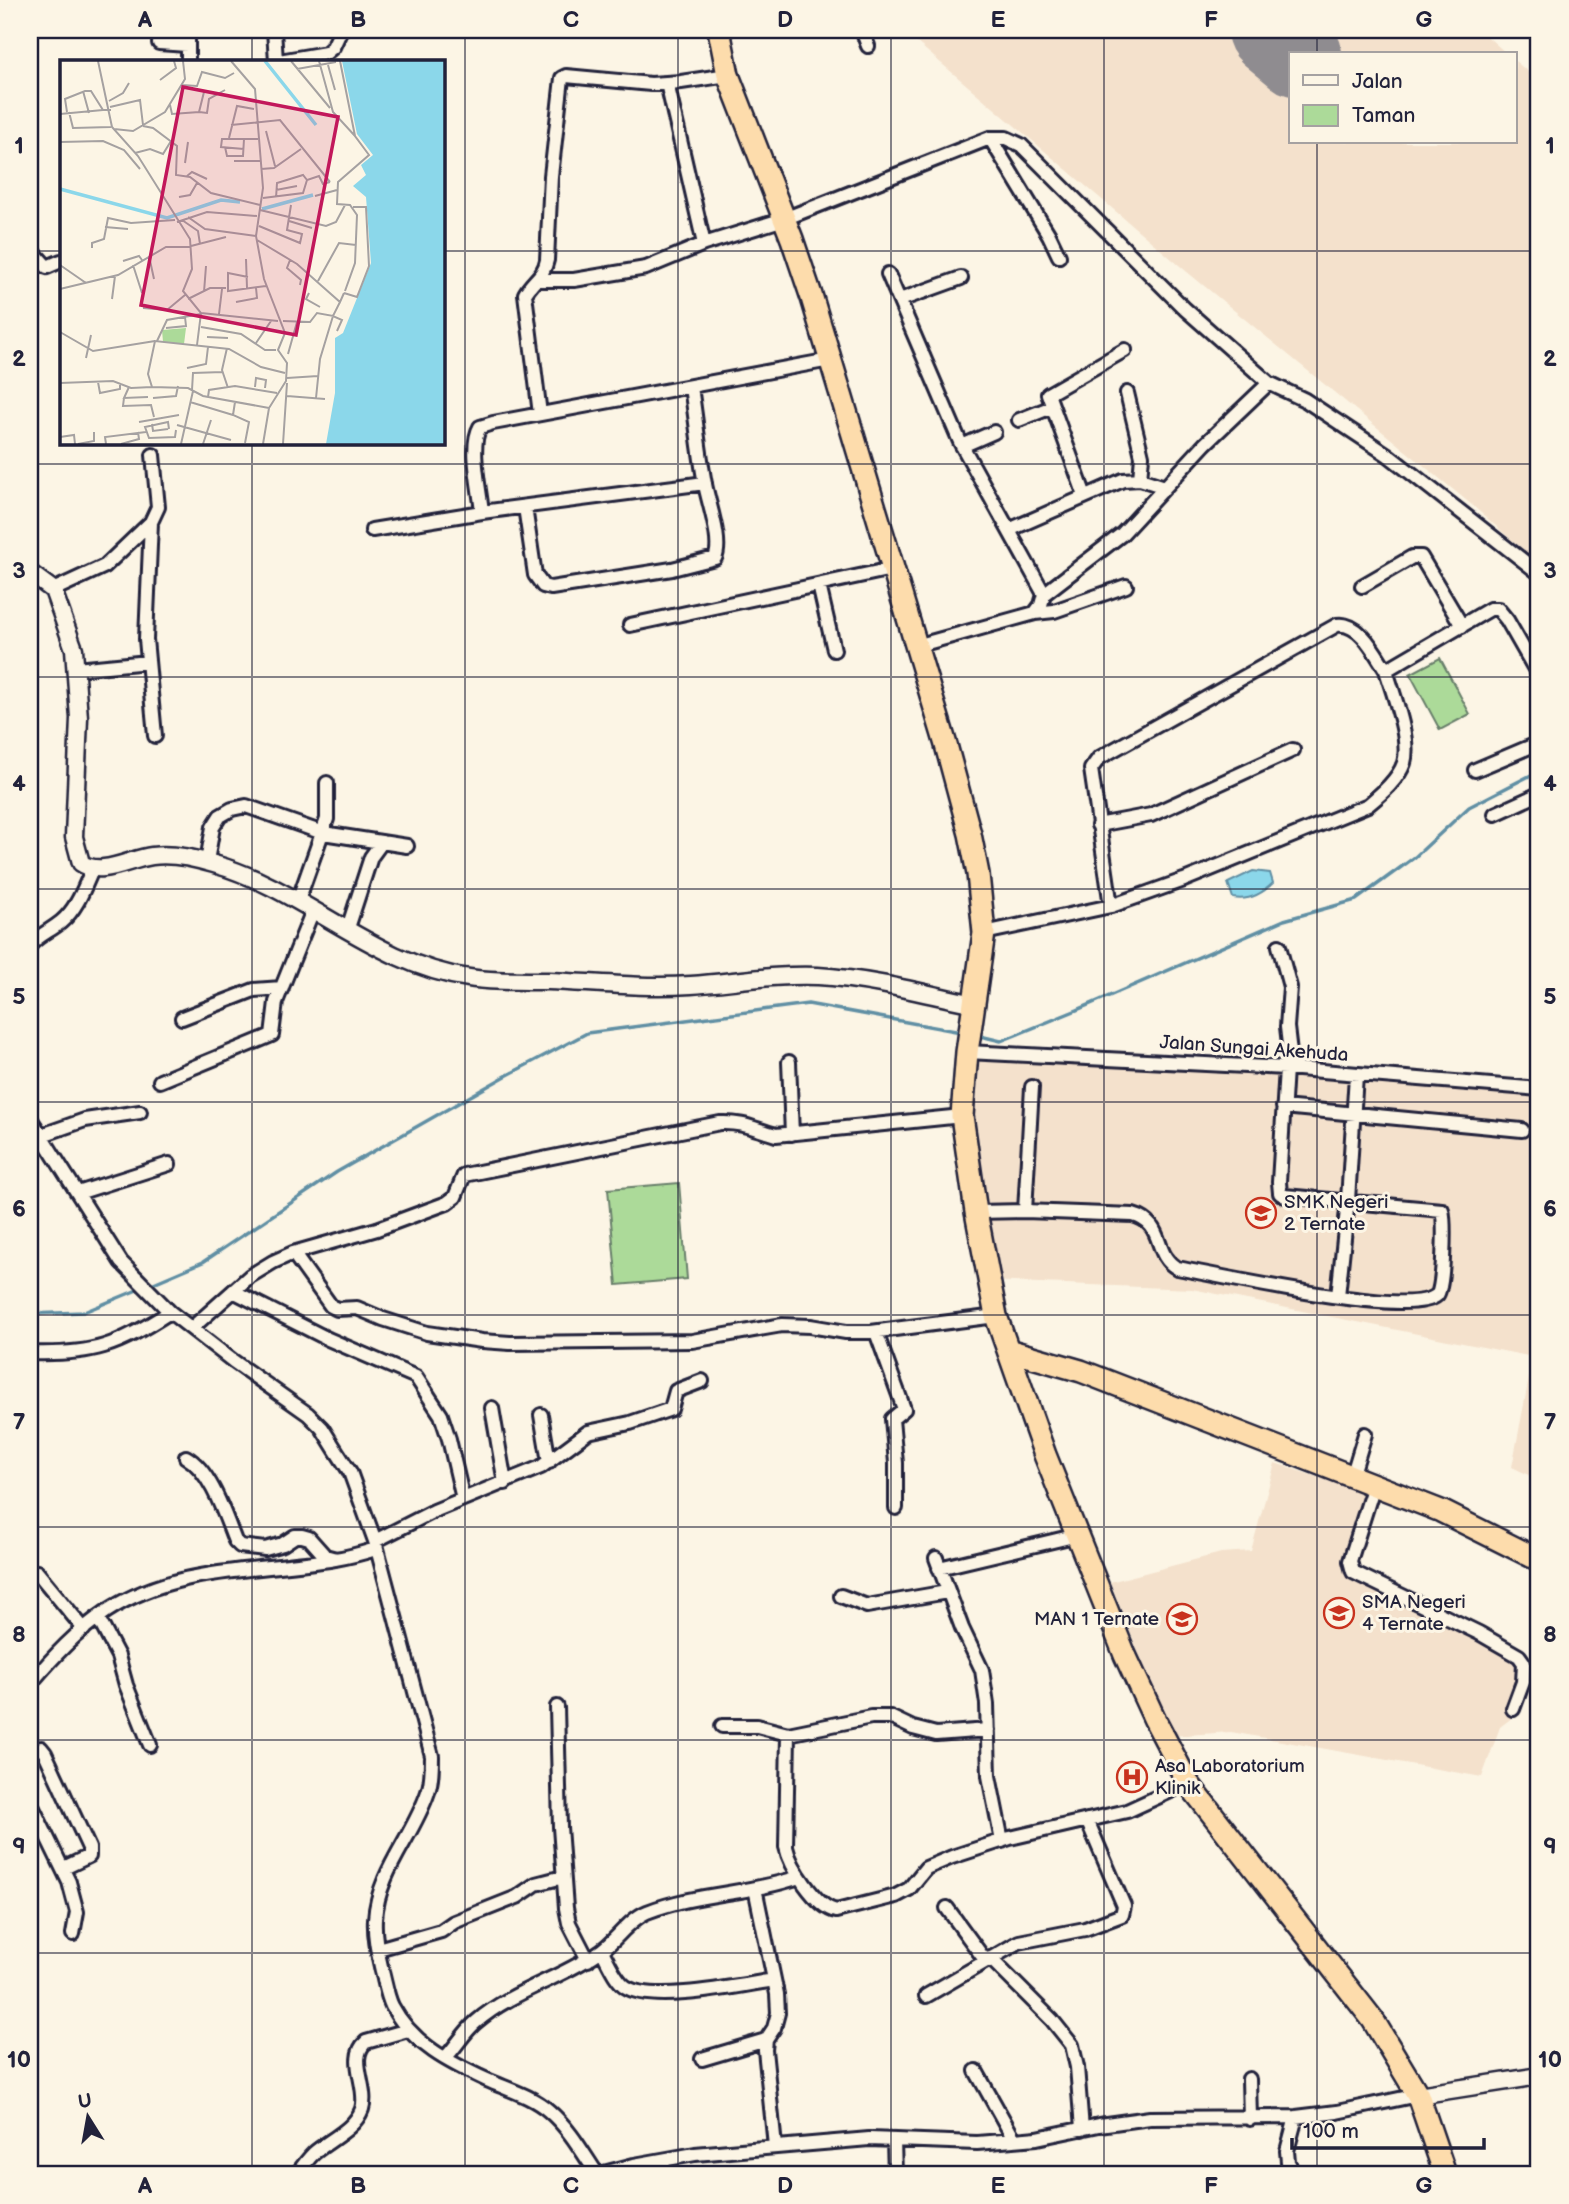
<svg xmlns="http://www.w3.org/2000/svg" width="1569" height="2204" font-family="'Balsamiq Sans',sans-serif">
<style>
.built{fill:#f4e1cc}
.green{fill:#acda99;stroke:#677e6a;stroke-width:2}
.water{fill:#8bd7ea;stroke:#618fa4;stroke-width:2}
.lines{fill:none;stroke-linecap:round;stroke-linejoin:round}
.stream{stroke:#618fa4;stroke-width:3.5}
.runway{stroke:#8f8c90;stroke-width:86}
.street-casing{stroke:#22223b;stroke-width:18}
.secondary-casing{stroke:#22223b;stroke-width:21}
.highway-casing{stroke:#22223b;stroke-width:26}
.street{stroke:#fcf5e5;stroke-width:12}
.secondary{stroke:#fcf5e5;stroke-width:16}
.highway{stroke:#fddcac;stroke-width:21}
.grid{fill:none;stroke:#22223b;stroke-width:2;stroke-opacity:0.55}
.labels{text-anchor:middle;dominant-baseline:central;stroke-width:6;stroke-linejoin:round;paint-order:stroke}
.street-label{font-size:19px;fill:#22223b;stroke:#fcf5e5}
.poi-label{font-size:19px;fill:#22223b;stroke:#fcf5e5;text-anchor:start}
.inset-river{fill:none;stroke:#8bd7ea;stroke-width:3.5}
.inset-road{fill:none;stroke:#a5a1a1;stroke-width:2}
.view{fill:#c2185b;fill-opacity:0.15;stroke:#c2185b;stroke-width:3.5}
.inset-edge{fill:none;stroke:#22223b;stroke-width:3.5}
.neatline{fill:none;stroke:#22223b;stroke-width:2.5}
.grid-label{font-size:23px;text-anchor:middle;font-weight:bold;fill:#22223b}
</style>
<rect width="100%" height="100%" fill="#fcf5e5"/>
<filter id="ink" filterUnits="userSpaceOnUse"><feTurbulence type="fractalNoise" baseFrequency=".0143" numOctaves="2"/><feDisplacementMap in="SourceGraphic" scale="14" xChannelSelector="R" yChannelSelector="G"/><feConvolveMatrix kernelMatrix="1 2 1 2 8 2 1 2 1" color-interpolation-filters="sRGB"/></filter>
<g filter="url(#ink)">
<path class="built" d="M902,30H1480L1507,54H1291V142H1515V61L1539,81V564L1472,505L1186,271Z
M981,1058L1277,1073L1539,1094V1480L1512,1467L1533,1357L1192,1289L990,1281L975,1145L974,1075Z
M1275,1463L1378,1497L1357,1571L1532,1664L1513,1717L1500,1727L1482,1777L1231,1732L1171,1736L1110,1582L1221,1553L1251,1551Z"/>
<path class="green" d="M1440,658L1470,714L1440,730L1410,674Z
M679,1183L687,1279L617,1285L608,1189Z"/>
<path class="water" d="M1253,871L1270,873L1273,883C1262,894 1249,901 1233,898L1228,883Z"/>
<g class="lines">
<path class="stream" d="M976,1035L1001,1041L1077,1010L1284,920L1356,900L1415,857L1469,807L1539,771
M149,1285L203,1262L337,1172L504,1077L587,1033L808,1004L961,1032
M30,1314L84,1312L142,1288"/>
<path class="runway" d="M1270,30L1299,54"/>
<g class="street-casing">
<path id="street" d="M274,30L276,61
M862,30L868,46
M159,43L187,45
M188,61V30
M279,61L326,53L333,47L341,30
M667,83L704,244
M990,138L1049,235L1059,256
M30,248L47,267L61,261
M888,274L960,442L1044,594
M539,280H574L646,268L704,244L784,219L990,138H1006L1021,145L1185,309L1269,383L1305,400L1388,455L1539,573
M900,300L961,278
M1127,393L1142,456L1140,479
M540,414L525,294C533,280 544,276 547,260L551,176L562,78L566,76L651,84L681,82L728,75
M1019,420L1052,407
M962,446L994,432
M705,483L482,512C480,490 469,446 480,427L493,423L830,360
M1085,496L1048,394L1125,350
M525,507L535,575L543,586L551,588L672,569L715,558C723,542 708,502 705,484C699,452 696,419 691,387
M151,522L146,639L155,736
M372,530L482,512
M1009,530L1123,480L1140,479L1165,487
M819,585L834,650
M1362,586L1412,557H1421L1462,626
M53,590L105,566L151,522L158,507L153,455
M1035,613L1054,611L1126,586
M630,625L892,569
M916,646L1035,613L1041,605L1044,594L1122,534L1205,444L1269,383
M76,669L148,662
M1475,770L1539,743
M1495,814L1539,794
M1098,825L1151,815L1293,750
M207,861L213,827L220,816L232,809L246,806L323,833L407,846
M298,901L327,819V783
M1111,906L1091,769L1099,758L1337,625C1360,622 1375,653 1386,670
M348,928L371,857L382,842
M984,933L1111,906L1184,880L1368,805C1381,794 1398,780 1404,763C1411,739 1393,694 1386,670L1490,609H1498L1507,620L1539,676
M30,945C39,935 50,931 61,922C77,909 84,888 92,870
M182,1018L254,990L282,988
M967,1052L1286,1068L1539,1089
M789,1062L792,1134
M160,1081L272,1035L276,1002L313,910
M1283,1107L1522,1130
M30,1118L121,1262L170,1312L233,1361L308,1414L322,1428L337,1452L350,1472L375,1541L432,1756C432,1768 432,1781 428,1792C413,1837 378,1871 375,1919C374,1937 378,1953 382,1971C385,1982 387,1996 392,2006C412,2044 450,2063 487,2080C507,2089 532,2096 549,2111C569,2128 583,2153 597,2174
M42,1135L85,1120L140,1112
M78,1193L169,1164
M1025,1211L1032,1087
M976,1212L1025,1211L1133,1215C1166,1224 1152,1254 1177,1268C1217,1275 1411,1319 1437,1295C1444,1288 1445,1220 1442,1210L1285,1196L1280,1193L1279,1182L1286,1068L1290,1053L1287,1027L1290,987L1279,946
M293,1253L331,1306L337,1309L357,1308L383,1319L427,1333L482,1341L510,1343L692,1341L782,1325L810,1326L846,1332H871L996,1316
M233,1291L328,1339L416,1377L441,1415L449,1439L463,1499
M1338,1296L1348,1200L1356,1075
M193,1327L250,1276L273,1262L293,1253L377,1229L447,1203L455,1197L464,1175L720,1123C744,1122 754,1129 776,1135L962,1116
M876,1332L904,1409L892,1419L896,1463V1508
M30,1353C94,1355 117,1346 170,1312
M492,1408L505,1483
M541,1415L549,1462
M186,1457C211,1471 225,1516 235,1541L240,1546L265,1549L283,1544L295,1536H302L309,1538L325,1556L336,1559
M1352,1477L1365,1434
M1374,1485L1350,1561L1353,1572L1479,1633L1519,1656L1524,1663L1523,1682L1513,1709
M375,1541L434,1511L541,1467L588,1432L630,1423L671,1409L676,1391L702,1381
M936,1558L962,1628L982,1670L987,1704L989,1776L1002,1841
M939,1568L1078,1535
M37,1572L84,1629
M841,1596L867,1606L947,1592
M98,1618L118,1656L126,1685L150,1745
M30,1684C53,1657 77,1631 107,1611C176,1566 257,1572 335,1559C349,1557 363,1553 376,1549
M557,1707L560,1827L566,1908L569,1923L588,1960
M722,1726H757L788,1734
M988,1730L936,1734L913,1728L890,1717H871L788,1734L786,1847C790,1866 816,1907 836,1911L896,1896L909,1889L926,1868L952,1857L1010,1838L1127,1811L1188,1783
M30,1751L41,1748L45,1753L89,1848V1856L64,1868
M30,1802L69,1882L77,1912L73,1934
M755,1888L777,1994L778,2013L774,2028L766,2040L765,2050L775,2146
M947,1908L985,1960
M378,1949L441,1931L454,1922L517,1897L536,1884L563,1877
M602,1951C608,1961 615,1980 626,1987C654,2004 741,1985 774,1980
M990,1958L1052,2020L1072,2045L1077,2067L1082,2129
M926,1996L1019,1942L1085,1929L1122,1915L1124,1906L1087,1820
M445,2058C456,2047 464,2032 476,2022C513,1990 563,1978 602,1950C617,1939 630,1919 647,1912C696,1893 750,1894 799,1877
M702,2059L766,2040
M976,2071L1014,2139
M1249,2079L1250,2119
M894,2142L895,2174
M297,2174C302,2167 308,2159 314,2153C329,2140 355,2129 362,2109C369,2088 347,2058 366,2042L408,2030
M600,2174L634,2165L695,2154L869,2139L977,2143L1037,2138L1099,2125L1150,2118L1296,2117L1337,2112L1418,2095
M1294,2174L1288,2162L1287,2151L1296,2117"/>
</g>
<g class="secondary-casing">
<path id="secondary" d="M30,573L53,590L74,649L79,718L74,837L81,863C101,877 129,859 152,856C172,853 194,858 214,864C304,889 374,965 469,978C495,982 522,981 548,981C596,983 643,988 691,985C733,982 776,974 818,976C870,979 923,993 974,1004
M1418,2095L1539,2076"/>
</g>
<g class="highway-casing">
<path id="highway" d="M719,30L728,75L792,239L812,298L946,745L970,834L978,874L984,933L967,1052L962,1116L976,1212L996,1316L1045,1455L1125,1655L1155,1720L1188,1783L1373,2020L1418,2095L1445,2174
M1008,1350L1081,1371L1441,1511L1539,1560"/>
</g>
<use href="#street" class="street"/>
<use href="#secondary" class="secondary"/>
<use href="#highway" class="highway"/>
</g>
</g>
<path class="grid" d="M252,30V61M465,30V2174M678,30V2174M891,30V2174M1104,30V2174M1317,30V54M1317,142V2174M30,251H61M443,251H1539M252,443V2174M30,464H1539M30,677H1539M30,889H1539M30,1102H1539M30,1315H1539M30,1527H1539M30,1740H1539M30,1953H1539"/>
<defs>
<g id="school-ring" transform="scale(1.575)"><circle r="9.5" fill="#fcf5e5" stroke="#c8321e" stroke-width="1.5"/><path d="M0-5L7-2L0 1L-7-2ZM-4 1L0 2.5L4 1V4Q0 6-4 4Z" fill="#c8321e"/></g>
<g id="hospital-ring" transform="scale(1.575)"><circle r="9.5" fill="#fcf5e5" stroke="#c8321e" stroke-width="1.5"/><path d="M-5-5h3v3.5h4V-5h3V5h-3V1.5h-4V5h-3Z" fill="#c8321e"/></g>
</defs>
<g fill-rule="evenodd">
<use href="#school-ring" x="1261" y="1213"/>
<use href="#school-ring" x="1339" y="1613"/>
<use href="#school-ring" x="1182" y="1619"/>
<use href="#hospital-ring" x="1132" y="1777"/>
</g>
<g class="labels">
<g class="street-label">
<text transform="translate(1254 1049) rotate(4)">Jalan Sungai Akehuda</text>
</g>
<g class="poi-label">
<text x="1284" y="1202">SMK Negeri<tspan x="1284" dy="22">2 Ternate</tspan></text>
<text x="1362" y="1602">SMA Negeri<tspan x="1362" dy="22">4 Ternate</tspan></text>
<text x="1159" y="1619" text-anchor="end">MAN 1 Ternate</text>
<text x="1155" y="1766">Asa Laboratorium<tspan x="1155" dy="22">Klinik</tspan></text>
</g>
</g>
<g transform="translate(60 60)">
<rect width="385" height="385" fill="#fcf5e5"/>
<path d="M126,268L124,284L103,282L102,270Z" fill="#acda99"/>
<path d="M282,1H385V384H266L275,333V278L283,273L311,203L306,137L293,126L306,115L301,105L313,95L297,74Z" fill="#8bd7ea"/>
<path class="inset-river" d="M205,1L256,65M0,129L107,158L161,140L180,142M202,149L253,135"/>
<path class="inset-road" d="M38,1L52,67L78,96L130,179L132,209L123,231L141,253L137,285M171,1L195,29L203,128L196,176L204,219L225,273L218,290L227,303L226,321L209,348L203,384M231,1L270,48M259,1L273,52L295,76M280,1L295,76L309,95L278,122L277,144L290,145L297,155L295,203L285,231M268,5L275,30M237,9L276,2M100,20L116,8L114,1M122,25L137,26L142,12L165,18L174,13M23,31L29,53M49,41L63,33L69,23M110,45L112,54L139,52L144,32M50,47L80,40L83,65M7,52L5,39L25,31H31L43,50H51M9,52L13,68L51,67M139,52L147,53L149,39L165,30M0,54L43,50M171,65L220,60L270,122M83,66L93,68L117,86L116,115L130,117L151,133L200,145M54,69L73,71L105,52L125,19L123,1M206,71L215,106M169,78L177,46L194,49M0,82L43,81L64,90L80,109M165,87L167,96H183L184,79M184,89L161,87L162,79H198M75,93L90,89L103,94L111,81M174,101H201M125,103L128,82M201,109L214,108L241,89M127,116L132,112L147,119M216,130L237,126M255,136L277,130M119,137L130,135L137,123M203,138L243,133L247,120L259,116L263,124L270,122M216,138L217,123L243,115L247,120M200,150L266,166L276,162L285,145M128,157L145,169L196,176M122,160L138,171L140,184M229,161L252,168M117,162L147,152L197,156M199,166L240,183L242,174L227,170L231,145M45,167L68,169M197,180L237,204L280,242L284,233M131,186L166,177M32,188V183L44,179L48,158L71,163L115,160M89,196L94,219M186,199L187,228M230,200L227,208L241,220L240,225M63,201L79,196L82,200M0,205L26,223M73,205L82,233M188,217L168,213V231L206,226M258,221L279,183L296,185M0,229L58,215L106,187H131M144,232L146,206M249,233L246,239L260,247M284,233L297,237L309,206L306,147H293M52,239L55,216M128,239L150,228H166M176,242L197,238L196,228M83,248L107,250L125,235M141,253L218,261M159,254L162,229M223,261L250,262L257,253L273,256L280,242M141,267L181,274L205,290H216M106,268L126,266L125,257M0,272L33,291L95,281M147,277L168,278M97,281L107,260L141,254M196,283L211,261M167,288L162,310L168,328M228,294L237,262M26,298L31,275M127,308L146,304L148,287M227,318L258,316M38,322L40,333L60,329V323M0,323L53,321L71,328L92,327M69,327L64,338L88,337M195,327L196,318L206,320L205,328M132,330L133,313L163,312M227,336L265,339M148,337L149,330L175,326L217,333M64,338L63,346L91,345L94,357M93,338L116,336L118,326M256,338L260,299L273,256L282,260L277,271M130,342L173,355M175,342L173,355L189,362L185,383M209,348L143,336L128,328L92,327L88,314L95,281L169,289L201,307L225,313M79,362L119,355M92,364L93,371L108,369M117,365L171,380M109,369L108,362L85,367L89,378L115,377L116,370M0,377L14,375L15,384M18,384L34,381V372M46,384L45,377L86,372M61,384L79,379L78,372M121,384L133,331M143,384L151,360M223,384L227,323"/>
<path class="view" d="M123,27L278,57L236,275L81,245Z"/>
<rect width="385" height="385" class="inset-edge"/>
</g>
<rect width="1569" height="2204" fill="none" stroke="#fcf5e5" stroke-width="77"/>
<rect x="1289" y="52" width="228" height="91" fill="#fcf5e5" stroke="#a5a1a1" stroke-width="2"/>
<rect x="1303" y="75" width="35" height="10" fill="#fcf5e5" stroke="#a5a1a1" stroke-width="2"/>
<text x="1352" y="88" font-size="21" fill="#22223b">Jalan</text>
<rect x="1303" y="105" width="35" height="21" fill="#acda99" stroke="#a5a1a1" stroke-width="2"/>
<text x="1352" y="122" font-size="21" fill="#22223b">Taman</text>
<g transform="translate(88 2117) rotate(349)" stroke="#fcf5e5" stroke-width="5" paint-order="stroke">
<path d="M0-5L12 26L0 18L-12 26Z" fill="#22223b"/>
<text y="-10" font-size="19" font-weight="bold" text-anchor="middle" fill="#22223b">U</text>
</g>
<path d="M1292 2138v10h192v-10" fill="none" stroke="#22223b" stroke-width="3.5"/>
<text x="1303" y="2138" font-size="21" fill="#22223b" stroke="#fcf5e5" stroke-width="5" paint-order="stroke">100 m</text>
<rect x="38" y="38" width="1492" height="2128" class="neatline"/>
<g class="grid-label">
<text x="145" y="27">A</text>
<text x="358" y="27">B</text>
<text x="571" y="27">C</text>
<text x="785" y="27">D</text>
<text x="998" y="27">E</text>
<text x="1211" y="27">F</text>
<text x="1424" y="27">G</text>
<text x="19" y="153">1</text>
<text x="1550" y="153">1</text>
<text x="19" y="366">2</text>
<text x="1550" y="366">2</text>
<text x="19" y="578">3</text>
<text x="1550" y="578">3</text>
<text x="19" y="791">4</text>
<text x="1550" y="791">4</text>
<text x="19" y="1004">5</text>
<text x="1550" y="1004">5</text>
<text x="19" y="1216">6</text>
<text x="1550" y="1216">6</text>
<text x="19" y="1429">7</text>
<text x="1550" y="1429">7</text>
<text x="19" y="1642">8</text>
<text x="1550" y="1642">8</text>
<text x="19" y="1854">9</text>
<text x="1550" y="1854">9</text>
<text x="19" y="2067">10</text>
<text x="1550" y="2067">10</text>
<text x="145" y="2193">A</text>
<text x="358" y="2193">B</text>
<text x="571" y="2193">C</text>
<text x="785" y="2193">D</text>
<text x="998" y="2193">E</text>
<text x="1211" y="2193">F</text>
<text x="1424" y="2193">G</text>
</g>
</svg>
